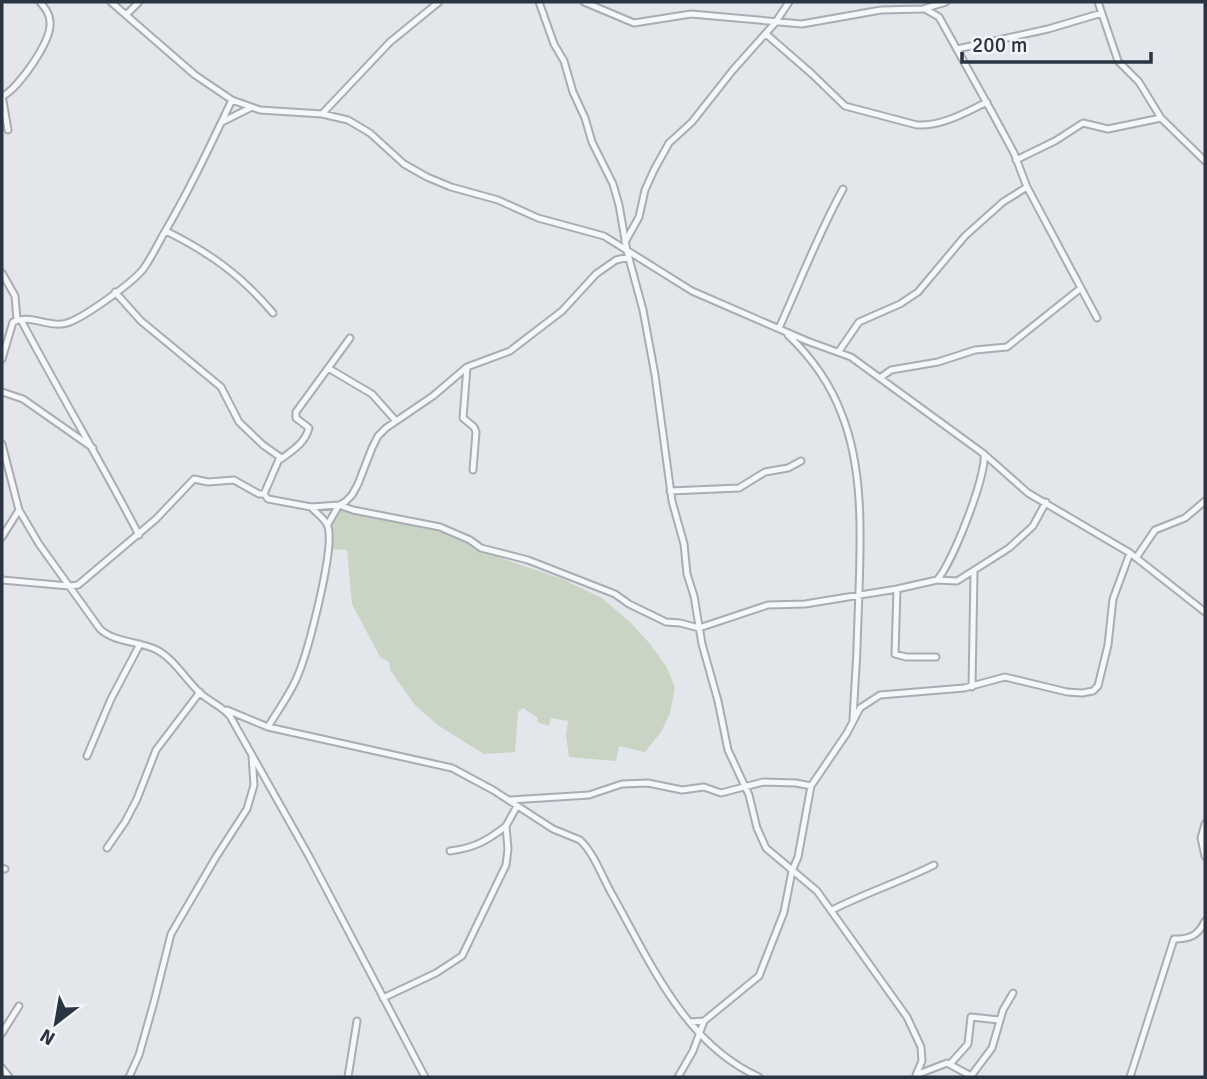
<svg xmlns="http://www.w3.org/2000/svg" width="1207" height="1079" font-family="Signika,sans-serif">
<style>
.green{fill:#c9d4c4}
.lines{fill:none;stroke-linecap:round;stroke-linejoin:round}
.street-casing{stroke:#a8adb4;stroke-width:9}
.street{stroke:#f6f7f9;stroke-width:5}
</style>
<rect width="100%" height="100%" fill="#e3e6ea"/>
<path class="green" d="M340,507L401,515L427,527L458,537L492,555L562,579L602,598L630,622L651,645L666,666L675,687L670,713L661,732L645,752L619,746L616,761L569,757L566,735L568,721L551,718L549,726L537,722L538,718L523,708L518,712L515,752L484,754L439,726L415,705L390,670L389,662L380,657L352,604L347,550L331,549V529Z"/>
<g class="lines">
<g class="street-casing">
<path id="street" d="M111,2L195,75L232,100L260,110L322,114L348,120L370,133L404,164L427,177L451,187L498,200L538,218L604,236L692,291L807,341L851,357L984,454L1028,493L1130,553L1205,612
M539,2L554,44L564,61L573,92L585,118L592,142L613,184L619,205L627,251L643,310L655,375L672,501L684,544L687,574L694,596L702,644L718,701L728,750L749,795L757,828L766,848L817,891L907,1017L921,1047L922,1061L916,1075
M584,2L634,23L691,14L802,24L881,10L923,9L946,2
M1098,2L1118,61L1139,82L1161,118L1205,161
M925,9L939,17L994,116L1014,153L1027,187L1097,318
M127,14L139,2
M766,34L812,74L845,106L917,125C943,126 964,113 987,102
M957,49L1048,29L1102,13
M2,95L8,130
M3,96C19,87 52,41 50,22C50,14 45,8 40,2
M322,114L390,42L439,2
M222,122L250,108
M1016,160L1055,141L1083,123L1108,129L1161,118
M166,231C210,253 241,275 273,313
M625,242L639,217L645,190L654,170L669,143L692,122L733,70L775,23L789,2
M2,273L15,296L17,320
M115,292L141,321L221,387L239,422L263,445L280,457L264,494
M21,320C59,392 101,462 139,535
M779,328C800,282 818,234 843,189
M788,335C811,357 831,385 842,415C863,468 861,534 859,590C858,633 856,676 853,719
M839,351L859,322L900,304L918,292L965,236L1003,202L1027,187
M2,359L13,322C31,313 51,330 70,322C87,315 134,282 144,268C151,258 157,246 163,235C189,191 210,146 232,100
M467,367L463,418L474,427L476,432L473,470
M328,368L372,394L396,421
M880,378L891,370L938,362L975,350L1007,347L1081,288
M2,392L23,399L93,448
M2,444L19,510L39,544L100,629C115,643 139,641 157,650C174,659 186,680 200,693C210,702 222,706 230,716L310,858L425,1077
M281,459C293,450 305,443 309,428L296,418V412L350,338
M670,491L739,488L765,472L788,468L801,461
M328,524L339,505L353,510L440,527L470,540L481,548L528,560L615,594L629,604L666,622L680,623L699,628L768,605L805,604L897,589L937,580L957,581L1009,548L1033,526L1046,502
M2,537L19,510
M1136,558L1155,530L1185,518L1205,501
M2,580L69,586L78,585L156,519L194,479L208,482L234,480L259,494H264L268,499L311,507L339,505L345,502L352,495L358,484L372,448L378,436L386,428L433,396L467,367L510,351L562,311L596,274L616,260L629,257
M937,580C952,564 987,475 984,454
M897,589L895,654L906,657H936
M972,687L974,572
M227,710L268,727L452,768L493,790L553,829L580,840C594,853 603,879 613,896C650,962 685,1044 759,1077
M268,727C278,710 291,693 298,675C308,651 335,549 328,527C326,519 316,513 311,507
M87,756L111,699L140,644
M510,800L589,795L622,784L648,783L682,790L704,787L721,793L763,782L796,783L811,786
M1205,824L1201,838L1205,856
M107,848L125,822L137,799L156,750L200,692
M450,851C474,848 487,841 506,826
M2,868L5,869
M832,910C865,893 900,882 934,865
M383,998L436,973L462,956L506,865L508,849L506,826L517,806
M690,1022L704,1021L759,976L784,912L792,871L798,857L811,786L847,733L860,708L880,695L964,688L1005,677L1067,692L1082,693L1093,691L1098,686L1108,645L1113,599L1130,553
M2,1033L19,1006
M951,1063L968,1044L971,1017L999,1020
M2,1068L9,1077
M916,1075L947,1063L973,1077
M971,1076L992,1048L1003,1010L1013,993
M129,1077L139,1055L154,1002L171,934L216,857L247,809L254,785L252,756
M348,1077L357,1021
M678,1077L693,1051L704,1021
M1130,1077L1174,939C1190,939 1198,936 1205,921"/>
</g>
<use href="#street" class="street"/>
</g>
<rect width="1207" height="1079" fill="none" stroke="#2b3442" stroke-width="7"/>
<g transform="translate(56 1023) rotate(211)" stroke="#f3f5f8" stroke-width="5" paint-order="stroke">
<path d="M0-5L12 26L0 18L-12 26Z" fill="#2b3442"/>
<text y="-10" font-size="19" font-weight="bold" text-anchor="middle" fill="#2b3442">N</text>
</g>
<path d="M962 52v10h189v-10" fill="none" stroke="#2b3442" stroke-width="3.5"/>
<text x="972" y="52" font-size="21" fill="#2b3442" stroke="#f3f5f8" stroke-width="5" paint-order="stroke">200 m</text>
</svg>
